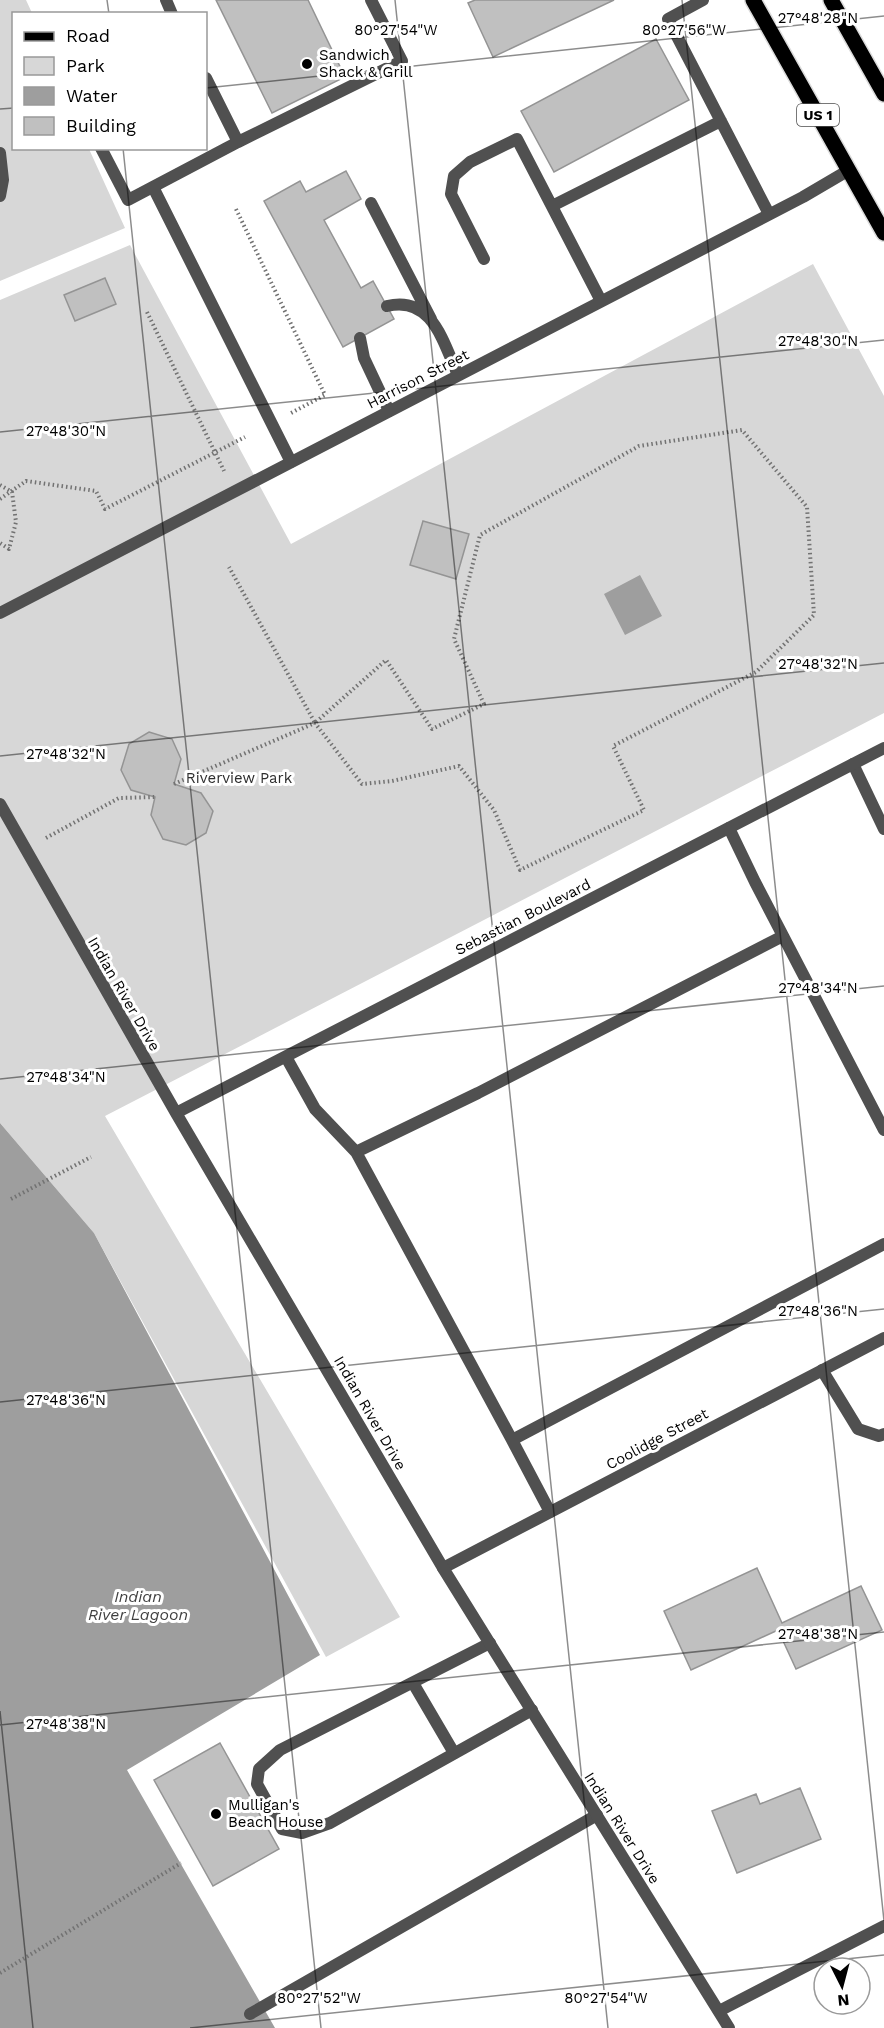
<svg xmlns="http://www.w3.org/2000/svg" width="884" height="2028" font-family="'Work Sans',sans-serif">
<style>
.green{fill:#d7d7d7}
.water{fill:#9e9e9e}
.building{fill:#c0c0c0;stroke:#949494;stroke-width:1.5}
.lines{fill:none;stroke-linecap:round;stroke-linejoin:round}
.primary-casing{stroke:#dbdbdb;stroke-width:18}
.path{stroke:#727272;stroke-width:4;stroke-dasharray:1.5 3;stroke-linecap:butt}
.service{stroke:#505050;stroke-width:12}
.minor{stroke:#505050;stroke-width:12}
.tertiary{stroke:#505050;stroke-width:12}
.primary{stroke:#000;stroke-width:15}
.ticks{fill:none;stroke:#000;stroke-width:1.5;stroke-opacity:0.45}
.poi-dot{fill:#000;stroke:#fff;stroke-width:2}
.labels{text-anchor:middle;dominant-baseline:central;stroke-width:6;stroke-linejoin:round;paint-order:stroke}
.shield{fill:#fff;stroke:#4c4c4c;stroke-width:1.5}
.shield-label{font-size:14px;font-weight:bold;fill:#000}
.poi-label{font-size:15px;fill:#000;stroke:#fff;text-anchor:start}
.street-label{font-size:15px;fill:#000;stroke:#fff}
.park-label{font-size:15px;fill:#2e2e2e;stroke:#fff}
.water-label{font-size:16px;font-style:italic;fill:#3f3f3f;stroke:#fff}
.ticks-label{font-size:15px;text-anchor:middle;fill:#000;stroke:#fff;stroke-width:6;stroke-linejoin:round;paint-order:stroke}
</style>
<rect width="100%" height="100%" fill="#fff"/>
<path class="green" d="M0,0H26L32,13L14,14V148L89,149L125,228L0,281Z
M130,245L291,544L813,264L884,396V713L105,1116L400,1617L326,1657L94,1233L0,1123V300Z"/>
<path class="water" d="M640,575L662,616L625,635L604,594Z
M0,1123L94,1233L320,1655L127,1770L275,2028H0Z"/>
<path class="building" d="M216,0H308L345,77L272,113Z
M475,0H614L493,57L468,3Z
M656,39L689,100L554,172L521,111Z
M346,171L361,199L324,220L361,288L373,281L394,319L343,347L264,201L300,181L306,192Z
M105,278L116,304L75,321L64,295Z
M423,521L469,534L456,579L410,565Z
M149,732L172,739L181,759L174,784L201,793L213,811L206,833L186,845L163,839L151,815L155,797L131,790L121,770L129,744Z
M757,1568L782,1623L861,1586L882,1630L796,1669L778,1630L691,1670L664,1611Z
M220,1743L279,1849L213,1886L154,1780Z
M800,1788L821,1839L737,1873L712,1811L756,1794L760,1804Z"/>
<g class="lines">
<g class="primary-casing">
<path id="primary" d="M753,0L884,233
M831,0L884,94"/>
</g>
<path class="path" d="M236,209L325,395L291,413
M147,312L224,471
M0,485L12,492L16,522L9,549L0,543
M0,499L26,481L96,491L105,509L245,437
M174,784L315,723L362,784L392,781L459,766L494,810L520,870L644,810L613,746L756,672L814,615L807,507L742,430L639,446L480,535L454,639L484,704L432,729L386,660L315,723L229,567
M46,838L119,798L155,797
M11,1199L91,1157
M0,1973L181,1863"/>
<path class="service" d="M166,0L172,14
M703,0L668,19L769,214
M206,78L238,142L402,61L371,0
M101,148L128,200L238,142
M0,153L3,180L0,196
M153,187L291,462
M371,203L431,319
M552,206L721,121
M484,259L451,194L454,176L470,162L517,139L601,301
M387,306C432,295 443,342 458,375
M360,338L364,358L389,411
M853,764L884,829
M729,828L755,882L884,1130
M286,1057L315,1109L356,1152L512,1440
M356,1152L478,1093L783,936
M822,1370L858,1429L879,1436L884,1434
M550,1512L512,1440L884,1244
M490,1643L280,1750L259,1769L257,1784L282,1829L302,1833L330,1823L532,1710
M413,1683L454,1753
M250,2014L597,1815"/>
<path class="minor" d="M0,613L803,197L849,170
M443,1568L884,1338
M719,2011L884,1926"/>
<path class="tertiary" d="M0,804L176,1113L443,1568L729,2028
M176,1113L884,748"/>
<use href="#primary" class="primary"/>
</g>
<path class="ticks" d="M107,0L109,14M395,0L608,2028M682,0L884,1921M206,88L884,16M0,109L14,108M123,148L321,2028M0,432L884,340M0,756L884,663M0,1079L884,986M0,1402L884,1309M0,1711L33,2028M0,1725L884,1632M190,2028L884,1955"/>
<g class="poi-dot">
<circle cx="307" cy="64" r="6"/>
<circle cx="216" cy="1814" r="6"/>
</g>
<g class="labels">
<rect class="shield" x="797" y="104" width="42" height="22" rx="4.5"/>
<g class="shield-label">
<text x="818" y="115">US 1</text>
</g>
<g class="poi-label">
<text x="319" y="55">Sandwich<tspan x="319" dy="17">Shack &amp; Grill</tspan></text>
<text x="228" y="1805">Mulligan's<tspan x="228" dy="17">Beach House</tspan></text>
</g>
<g class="street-label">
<text transform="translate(418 379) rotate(-27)">Harrison Street</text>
<text transform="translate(523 917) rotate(-27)">Sebastian Boulevard</text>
<text transform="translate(124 994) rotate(60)">Indian River Drive</text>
<text transform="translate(370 1413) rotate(60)">Indian River Drive</text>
<text transform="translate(657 1439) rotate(-28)">Coolidge Street</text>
<text transform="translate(622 1828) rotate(58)">Indian River Drive</text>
</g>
<g class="park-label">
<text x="239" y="778">Riverview Park</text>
</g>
<g class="water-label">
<text x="138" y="1596">Indian<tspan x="138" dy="18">River Lagoon</tspan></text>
</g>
</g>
<g class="ticks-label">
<text x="818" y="23">27°48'28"N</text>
<text x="396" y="35">80°27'54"W</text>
<text x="684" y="35">80°27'56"W</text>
<text x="818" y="346">27°48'30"N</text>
<text x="66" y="436">27°48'30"N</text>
<text x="818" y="669">27°48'32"N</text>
<text x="66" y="759">27°48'32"N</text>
<text x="818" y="993">27°48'34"N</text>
<text x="66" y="1082">27°48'34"N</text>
<text x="818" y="1316">27°48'36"N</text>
<text x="66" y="1405">27°48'36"N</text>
<text x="818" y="1639">27°48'38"N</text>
<text x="66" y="1729">27°48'38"N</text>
<text x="319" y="2003">80°27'52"W</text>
<text x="606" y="2003">80°27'54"W</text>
</g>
<rect x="12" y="12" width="195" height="138" fill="#ffffff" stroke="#999999" stroke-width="1.5"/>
<rect x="24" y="32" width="30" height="9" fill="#000000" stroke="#999999" stroke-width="1.5"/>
<text x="66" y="42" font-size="18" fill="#000000">Road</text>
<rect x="24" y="57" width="30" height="18" fill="#d7d7d7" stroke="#999999" stroke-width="1.5"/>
<text x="66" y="72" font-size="18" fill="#000000">Park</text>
<rect x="24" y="87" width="30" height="18" fill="#9e9e9e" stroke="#999999" stroke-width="1.5"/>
<text x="66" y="102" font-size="18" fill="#000000">Water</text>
<rect x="24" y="117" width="30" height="18" fill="#c0c0c0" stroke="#999999" stroke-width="1.5"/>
<text x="66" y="132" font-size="18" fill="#000000">Building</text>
<g transform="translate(842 1986) rotate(174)"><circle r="28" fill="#ffffff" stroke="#999999" stroke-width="1.5"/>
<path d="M0-4.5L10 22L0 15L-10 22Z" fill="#000000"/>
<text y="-9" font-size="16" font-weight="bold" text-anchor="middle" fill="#000000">N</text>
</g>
</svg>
